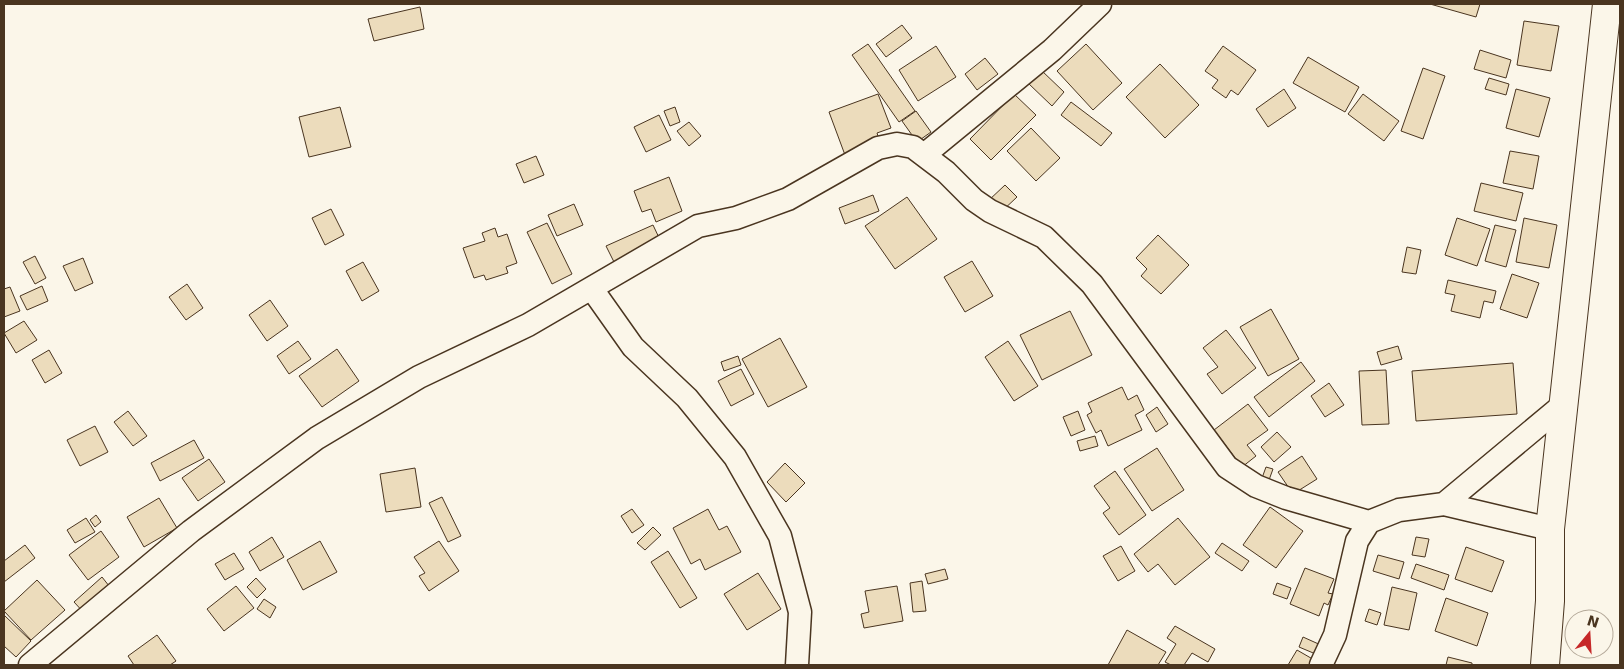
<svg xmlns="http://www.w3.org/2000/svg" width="1624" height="669" font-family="'DejaVu Sans',sans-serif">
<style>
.building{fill:#ecdcbc;stroke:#4a3520}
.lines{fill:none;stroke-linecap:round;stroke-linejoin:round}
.minor-casing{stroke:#4a3520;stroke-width:25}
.trunk-casing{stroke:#4a3520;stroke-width:30}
.minor{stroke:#fbf6e9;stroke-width:22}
.trunk{stroke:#fbf6e9;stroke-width:28}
</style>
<rect width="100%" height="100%" fill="#fbf6e9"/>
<path class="building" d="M1430,4H1480L1476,17Z
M420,7L424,29L374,41L368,19Z
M1524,21L1559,26L1551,71L1517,65Z
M902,25L912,38L886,57L876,44Z
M868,44L915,111L899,122L852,55Z
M1086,44L1122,83L1093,110L1057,71Z
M936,46L956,77L918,101L899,70Z
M1223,46L1256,70L1238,95L1231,90L1226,98L1212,88L1218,80L1205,71Z
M1480,50L1511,60L1506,78L1474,69Z
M1308,57L1359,87L1345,112L1293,83Z
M985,58L998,74L977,90L965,74Z
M1160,64L1199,105L1165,138L1126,97Z
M1423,68L1445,76L1423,139L1401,131Z
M1041,70L1064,92L1052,106L1028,83Z
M1489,78L1509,84L1506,95L1485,89Z
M1284,89L1296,108L1268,127L1256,109Z
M1516,89L1550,98L1539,137L1506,128Z
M878,94L891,128L877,133L880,142L845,155L829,112Z
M1014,94L1036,115L991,160L970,139Z
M1363,94L1399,121L1384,141L1348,114Z
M1071,102L1112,133L1101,146L1061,115Z
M340,107L351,147L309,157L299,117Z
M675,107L680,122L670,126L664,111Z
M916,111L931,132L917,142L902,121Z
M659,115L671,140L646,152L634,127Z
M689,122L701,136L689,146L677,131Z
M1031,128L1060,158L1036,181L1007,151Z
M1510,151L1539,156L1533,189L1503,183Z
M536,156L544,175L524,183L516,164Z
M669,177L682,211L656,222L651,209L642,212L634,191Z
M1481,183L1523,193L1516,221L1474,211Z
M1005,185L1017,197L1000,213L988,201Z
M873,195L879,211L845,224L839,208Z
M907,197L937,239L895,269L865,226Z
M574,204L583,225L557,236L548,215Z
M331,209L344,235L325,245L312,218Z
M1457,218L1490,229L1477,266L1445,255Z
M1524,218L1557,225L1549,268L1516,262Z
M547,223L572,274L552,284L527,232Z
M653,225L662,244L615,264L606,246Z
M1495,225L1516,230L1506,267L1485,261Z
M495,228L498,237L507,234L517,263L506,267L508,273L486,280L484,275L474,278L463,248L485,241L482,233Z
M1158,235L1189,265L1161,294L1141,276L1147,269L1136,258Z
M1407,247L1421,250L1416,274L1402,272Z
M35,256L46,278L35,284L23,262Z
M83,258L93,283L75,291L63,266Z
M972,261L993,296L965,312L944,277Z
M363,262L379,291L362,301L346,271Z
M1512,274L1539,283L1527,318L1500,309Z
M1448,280L1496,291L1493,303L1484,301L1480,318L1451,311L1455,295L1445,293Z
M187,284L203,308L186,320L169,297Z
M42,286L48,301L27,310L20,296Z
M10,287L20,311L4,317V289Z
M270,300L288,326L267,341L249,315Z
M1271,309L1299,359L1268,376L1240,327Z
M1070,311L1092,355L1042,380L1020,335Z
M24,321L37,340L16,353L4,333Z
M1226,330L1256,368L1222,394L1207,374L1218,367L1203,348Z
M780,338L807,387L768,407L742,359Z
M298,341L311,359L289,374L277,356Z
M1008,341L1038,386L1014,401L985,357Z
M1398,346L1402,359L1381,365L1377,352Z
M337,349L359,381L322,407L299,376Z
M49,350L62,373L45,383L32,360Z
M738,356L741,365L724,371L721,362Z
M1301,362L1315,381L1269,417L1254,397Z
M1513,363L1517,414L1416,421L1412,371Z
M741,369L754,394L731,406L718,381Z
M1386,370L1389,424L1362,425L1359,371Z
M1329,383L1344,405L1325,417L1311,396Z
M1122,387L1128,400L1137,395L1144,410L1135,415L1142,430L1108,446L1101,430L1096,433L1087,415L1092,412L1088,403Z
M1248,404L1268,430L1247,445L1256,456L1242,467L1214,430Z
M1157,407L1168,424L1156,432L1146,415Z
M128,411L147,436L133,446L114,422Z
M1078,411L1085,430L1071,436L1063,417Z
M95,426L108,452L80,466L67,440Z
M1277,432L1291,447L1274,462L1261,447Z
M1095,436L1098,446L1080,451L1077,441Z
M194,440L204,458L160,481L151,463Z
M1157,448L1184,490L1152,511L1124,469Z
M1302,456L1317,479L1293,494L1278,472Z
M209,459L225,482L198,501L182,478Z
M785,463L805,483L786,502L767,482Z
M1266,467L1273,469L1269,480L1262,478Z
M415,468L421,507L386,512L380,474Z
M1115,471L1146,515L1119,535L1103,513L1110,508L1094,486Z
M442,497L461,536L448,542L429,503Z
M159,498L177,528L144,547L127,517Z
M1270,507L1303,531L1276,568L1243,545Z
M632,509L644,525L632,533L621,516Z
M708,509L719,530L727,526L741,552L705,570L700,559L691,564L673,528Z
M96,515L101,522L95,527L90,520Z
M86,518L95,532L75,543L67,530Z
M1178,518L1210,557L1175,585L1158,564L1148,572L1134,554Z
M653,527L661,535L645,550L637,543Z
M101,531L119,557L88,580L69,555Z
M272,537L284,557L260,571L249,552Z
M1416,537L1429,539L1425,557L1412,555Z
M320,541L337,572L303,590L287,560Z
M439,541L459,571L429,591L419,576L425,573L414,557Z
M1222,543L1249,561L1242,571L1215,553Z
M25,545L35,558L4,582V561Z
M1121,546L1135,571L1118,581L1103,556Z
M1466,547L1504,561L1492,592L1455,579Z
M668,551L697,598L680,608L651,562Z
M234,553L244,569L225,580L215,564Z
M1378,555L1404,562L1399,579L1373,571Z
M1416,564L1449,575L1444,590L1411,578Z
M1305,568L1334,579L1328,593L1333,594L1328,605L1324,603L1319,616L1290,604Z
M945,569L948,579L928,584L925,574Z
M758,573L781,609L747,630L724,594Z
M102,577L113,591L86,615L74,602Z
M256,578L266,589L257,598L247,587Z
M37,580L65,610L31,640L4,611Z
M922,581L926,611L913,612L910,583Z
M1277,583L1291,588L1287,599L1273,594Z
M236,586L254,608L224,631L207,609Z
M897,586L903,621L864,628L861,614L869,612L865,591Z
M1392,587L1417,593L1409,630L1384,625Z
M1446,598L1488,613L1477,646L1435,631Z
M264,599L276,607L270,618L257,609Z
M1369,609L1381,613L1377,625L1365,621Z
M4,615L31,641L16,657L4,646Z
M1175,626L1215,649L1208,662L1192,653L1184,665H1171L1165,662L1176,644L1167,638Z
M1127,630L1166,652L1158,665H1108Z
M157,635L176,661L170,665H134L128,656Z
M1303,637L1323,646L1318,655L1299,647Z
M1297,650L1316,661L1314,665H1288Z
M1448,657L1472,663V665H1446Z"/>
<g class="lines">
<g class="minor-casing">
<path id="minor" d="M924,155L1052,50L1100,4
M592,289L633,347L687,398L735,457L780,536L800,612L797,665
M1444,504L1564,404
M30,665L191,531L317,438L419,377L528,325L698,226L736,218L788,199L878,148L897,144L913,147L946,172L974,200L990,211L1044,237L1092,284L1227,467L1256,486L1286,498L1369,522
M1321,665L1335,635L1357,541L1369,522L1399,510L1444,504L1550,529"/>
</g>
<g class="trunk-casing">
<path id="trunk" d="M1545,665L1550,601V529L1607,4"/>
</g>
<use href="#minor" class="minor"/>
<use href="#trunk" class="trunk"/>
</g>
<rect width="1624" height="669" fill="none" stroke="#4a3520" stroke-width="10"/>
<g transform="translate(1589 634) rotate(18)"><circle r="24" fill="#fbf6e9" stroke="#b4a999"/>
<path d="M0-4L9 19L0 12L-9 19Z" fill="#c62828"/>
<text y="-8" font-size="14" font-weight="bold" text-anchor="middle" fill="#4a3520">N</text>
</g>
</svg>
